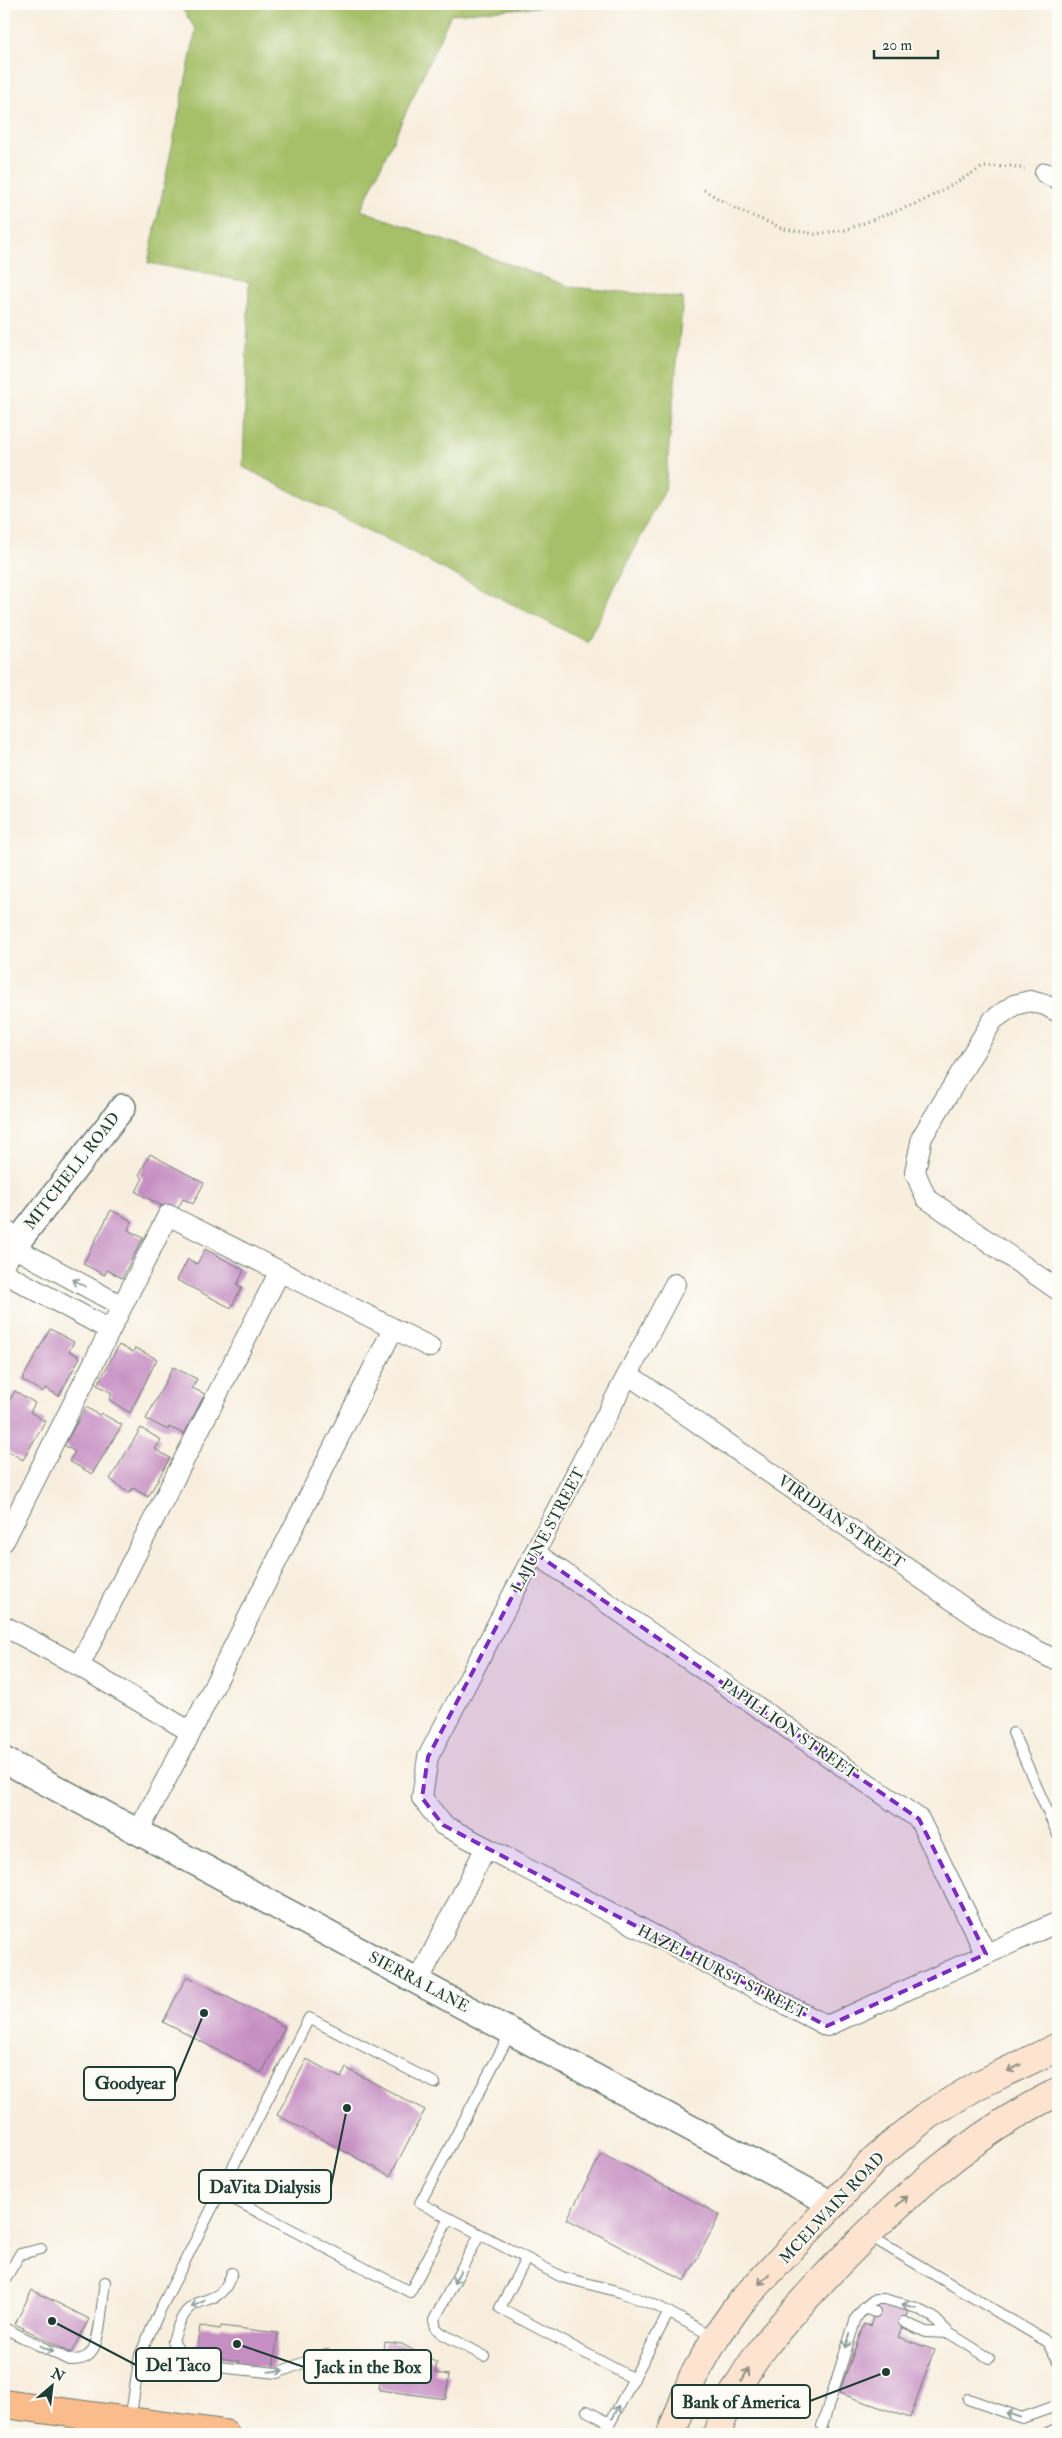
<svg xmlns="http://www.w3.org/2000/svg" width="1062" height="2438" font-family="'IM FELL Double Pica',serif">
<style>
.green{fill:#a5c067;stroke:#627e4e}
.building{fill:#c68fc3}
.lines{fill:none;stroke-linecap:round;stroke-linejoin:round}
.service-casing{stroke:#6b7b70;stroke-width:12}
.minor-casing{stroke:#6b7b70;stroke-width:22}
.tertiary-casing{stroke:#6b7b70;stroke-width:28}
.secondary-casing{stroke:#6b7b70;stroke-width:30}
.primary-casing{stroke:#6b7b70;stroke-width:30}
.path{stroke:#6b7b70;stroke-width:3;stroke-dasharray:1 4;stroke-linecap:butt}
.service{stroke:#fff;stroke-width:10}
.minor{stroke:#fff;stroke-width:20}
.tertiary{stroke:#fff;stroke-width:25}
.secondary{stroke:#fde4d1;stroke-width:28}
.primary{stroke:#fabc8b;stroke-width:28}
.oneway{stroke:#8f9e9a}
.oneway2{stroke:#8e9082}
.marked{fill:#7b2cbf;fill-opacity:0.2;stroke:#7b2cbf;stroke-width:4;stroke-dasharray:10 6;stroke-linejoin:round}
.labels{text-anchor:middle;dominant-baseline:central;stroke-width:4;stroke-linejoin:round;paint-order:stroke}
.street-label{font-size:16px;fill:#1f3d34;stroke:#fdfcf7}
.leader{fill:none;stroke:#1f3d34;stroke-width:2}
.callout-dot{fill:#1f3d34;stroke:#fdfcf7;stroke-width:2}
.callout{fill:#fdfcf7;stroke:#1f3d34;stroke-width:2}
.callout-label{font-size:18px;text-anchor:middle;font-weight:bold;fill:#1f3d34}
</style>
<rect width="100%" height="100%" fill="#fdfcf7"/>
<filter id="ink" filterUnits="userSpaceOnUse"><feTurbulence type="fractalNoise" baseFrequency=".02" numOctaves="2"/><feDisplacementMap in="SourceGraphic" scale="10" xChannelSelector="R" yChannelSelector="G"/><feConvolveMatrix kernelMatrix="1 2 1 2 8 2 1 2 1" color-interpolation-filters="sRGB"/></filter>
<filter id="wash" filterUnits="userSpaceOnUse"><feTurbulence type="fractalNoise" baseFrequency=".0096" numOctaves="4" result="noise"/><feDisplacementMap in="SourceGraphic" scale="20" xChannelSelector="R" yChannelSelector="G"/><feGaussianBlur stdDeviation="1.12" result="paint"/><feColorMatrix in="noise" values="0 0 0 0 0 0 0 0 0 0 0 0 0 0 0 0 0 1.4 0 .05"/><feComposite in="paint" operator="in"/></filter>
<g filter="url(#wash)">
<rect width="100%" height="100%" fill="#f8eede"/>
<path class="green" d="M179,4H575L451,14L361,210L571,287L683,298L665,490L587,642L243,467L249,282L148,263L196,30Z"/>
<g id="blocks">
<path class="building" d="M150,1154L204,1183L193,1204L183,1199L175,1213L136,1192L143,1178L139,1175Z
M111,1210L132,1221L128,1230L143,1238L122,1278L107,1270L105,1275L83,1264Z
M205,1249L244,1270L237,1285L242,1287L231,1308L177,1280L188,1259L197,1264Z
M50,1329L74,1342L69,1351L80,1357L59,1396L45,1388L43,1392L22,1380Z
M119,1345L133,1352L135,1348L157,1359L130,1413L109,1400L112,1393L97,1385Z
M173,1367L197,1379L192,1388L205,1394L184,1434L169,1427L168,1430L146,1419Z
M15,1391L35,1403L30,1412L45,1421L23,1460L8,1451L4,1455V1410Z
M86,1407L99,1415L101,1413L122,1425L92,1474L69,1461L75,1452L64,1445Z
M141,1428L161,1440L155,1449L170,1458L148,1497L133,1488L130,1492L124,1490L110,1479Z
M187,1976L285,2027L262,2073L163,2022Z
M307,2059L341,2078L346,2068L425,2110L390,2176L277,2115Z
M602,2153L720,2215L685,2281L567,2219Z
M1058,2215V2229L1053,2217Z
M32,2290L89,2319L71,2353L15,2324Z
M879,2301L908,2311L898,2337L934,2350L910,2418L839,2393L864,2324L870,2326Z
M200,2326L220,2329L221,2326L278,2333L273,2369L239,2364L240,2361L196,2355Z
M385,2342L402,2344L437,2363L435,2373L449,2375L446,2399L379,2390Z"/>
</g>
</g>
<g filter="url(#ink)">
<use href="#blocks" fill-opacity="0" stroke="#6b7b70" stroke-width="1"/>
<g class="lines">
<g class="service-casing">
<path id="service" d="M1013,1733L1058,1835
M511,2032L420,2203L562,2277L620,2292L657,2306L714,2337
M220,2192L410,2292L449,2218
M480,2234L434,2320L436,2328L441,2333L484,2356
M868,2235L1048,2342L1058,2361
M526,2259L500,2308L634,2379
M232,2273C230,2278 227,2286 223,2290C215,2301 198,2299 189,2309C180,2317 177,2330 173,2341L185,2361L197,2365L277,2373L326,2354
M4,2281L20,2254L41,2249
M864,2308L875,2299H884L917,2308L933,2317L949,2333
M904,2322L926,2332L949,2333L989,2358
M4,2328L69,2360C76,2360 83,2360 89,2355C101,2345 102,2298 105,2282
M968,2399L1022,2418L1053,2407H1058
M587,2411L610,2423L669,2312
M130,2421L140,2355L160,2310L309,2018L435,2083
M822,2426L856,2318L864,2308L875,2312
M1045,2434L1058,2428"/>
</g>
<g class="minor-casing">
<path id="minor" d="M1045,173L1058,179
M1058,1012L1045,1005L1030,1001L1014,1005L993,1020L922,1137L915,1172L926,1198L1058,1290
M4,1230L20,1239
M13,1247L122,1306
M4,1273L110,1330
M279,1273L79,1666L191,1732L393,1329
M675,1284L428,1757L422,1798L443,1825L827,2026L1058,1922
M629,1375L987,1624L1051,1658L1058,1659
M4,1541L168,1215L430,1347
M535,1553L919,1819L986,1954
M4,1626L79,1666
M138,1832L191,1732
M418,1982L485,1849"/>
</g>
<g class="tertiary-casing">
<path id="tertiary" d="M4,1259L123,1107
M4,1760L834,2205"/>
</g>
<g class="secondary-casing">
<path id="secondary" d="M671,2434L693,2377L716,2337L740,2303L877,2157L928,2115L978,2085L1058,2047
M717,2434C737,2370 783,2322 828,2274C896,2203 969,2135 1058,2092"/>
</g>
<g class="primary-casing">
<path id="primary" d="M4,2404L225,2434"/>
</g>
<path class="path" d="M704,190L736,209L784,229L815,234L845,230L923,201L983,167L1012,166L1025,169"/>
<use href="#service" class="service"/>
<use href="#minor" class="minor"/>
<use href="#tertiary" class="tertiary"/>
<use href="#secondary" class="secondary"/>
<use href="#primary" class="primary"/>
</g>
<defs><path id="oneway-shaft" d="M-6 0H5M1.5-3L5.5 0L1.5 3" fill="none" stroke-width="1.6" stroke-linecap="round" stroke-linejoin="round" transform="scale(1.25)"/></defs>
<g class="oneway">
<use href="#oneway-shaft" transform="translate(79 1283) rotate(-151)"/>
<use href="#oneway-shaft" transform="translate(457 2277) rotate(118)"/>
<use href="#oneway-shaft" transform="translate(198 2304) rotate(153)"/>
<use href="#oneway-shaft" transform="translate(909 2306) rotate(-165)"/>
<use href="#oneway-shaft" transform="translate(848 2341) rotate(108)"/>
<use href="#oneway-shaft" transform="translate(47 2349) rotate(26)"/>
<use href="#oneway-shaft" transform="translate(276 2371) rotate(-6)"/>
<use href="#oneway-shaft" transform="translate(616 2412) rotate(-62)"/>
<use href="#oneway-shaft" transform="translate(1013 2415) rotate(-161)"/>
</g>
<g class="oneway2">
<use href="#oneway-shaft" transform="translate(1014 2068) rotate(153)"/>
<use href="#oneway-shaft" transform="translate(902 2201) rotate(-42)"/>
<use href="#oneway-shaft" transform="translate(764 2279) rotate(134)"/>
<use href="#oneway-shaft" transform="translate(745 2375) rotate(-59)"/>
</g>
</g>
<path class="marked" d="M535,1553L919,1819L986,1954L827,2026L443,1825L422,1798L428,1757Z"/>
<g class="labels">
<g class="street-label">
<text transform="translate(72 1171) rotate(-52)">MITCHELL ROAD</text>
<text transform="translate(841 1522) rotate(35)">VIRIDIAN STREET</text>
<text transform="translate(548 1530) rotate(-62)">LAJUNE STREET</text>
<text transform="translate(789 1729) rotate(35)">PAPILLION STREET</text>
<text transform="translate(722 1972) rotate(27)">HAZELHURST STREET</text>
<text transform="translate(419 1982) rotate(28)">SIERRA LANE</text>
<text transform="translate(832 2208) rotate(-47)">MCELWAIN ROAD</text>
</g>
</g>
<path class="leader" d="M204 2013L175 2083M347 2108L331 2186M52 2321L136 2365M237 2344L304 2367M886 2372L810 2401"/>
<g class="callout-dot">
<circle cx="204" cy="2013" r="5"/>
<circle cx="347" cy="2108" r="5"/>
<circle cx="52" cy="2321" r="5"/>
<circle cx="237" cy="2344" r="5"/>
<circle cx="886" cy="2372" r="5"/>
</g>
<g class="callout">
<rect x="84" y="2067" width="91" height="33" rx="5"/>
<rect x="199" y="2170" width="132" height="33" rx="5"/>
<rect x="136" y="2348" width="85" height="33" rx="5"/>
<rect x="304" y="2350" width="127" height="33" rx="5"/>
<rect x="672" y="2385" width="138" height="33" rx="5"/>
</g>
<g class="callout-label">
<text x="130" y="2089">Goodyear</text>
<text x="265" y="2193">DaVita Dialysis</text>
<text x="178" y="2371">Del Taco</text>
<text x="368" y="2373">Jack in the Box</text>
<text x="741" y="2408">Bank of America</text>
</g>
<rect width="1062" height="2438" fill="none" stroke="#fdfcf7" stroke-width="20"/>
<g transform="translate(52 2386) rotate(28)" stroke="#fdfcf7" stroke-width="4" paint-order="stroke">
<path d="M0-4L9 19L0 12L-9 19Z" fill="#1f3d34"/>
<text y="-8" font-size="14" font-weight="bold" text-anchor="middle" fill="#1f3d34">N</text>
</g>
<path d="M874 50v8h64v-8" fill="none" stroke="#1f3d34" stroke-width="2.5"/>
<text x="882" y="50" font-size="15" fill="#1f3d34" stroke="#fdfcf7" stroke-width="4" paint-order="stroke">20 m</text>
</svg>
